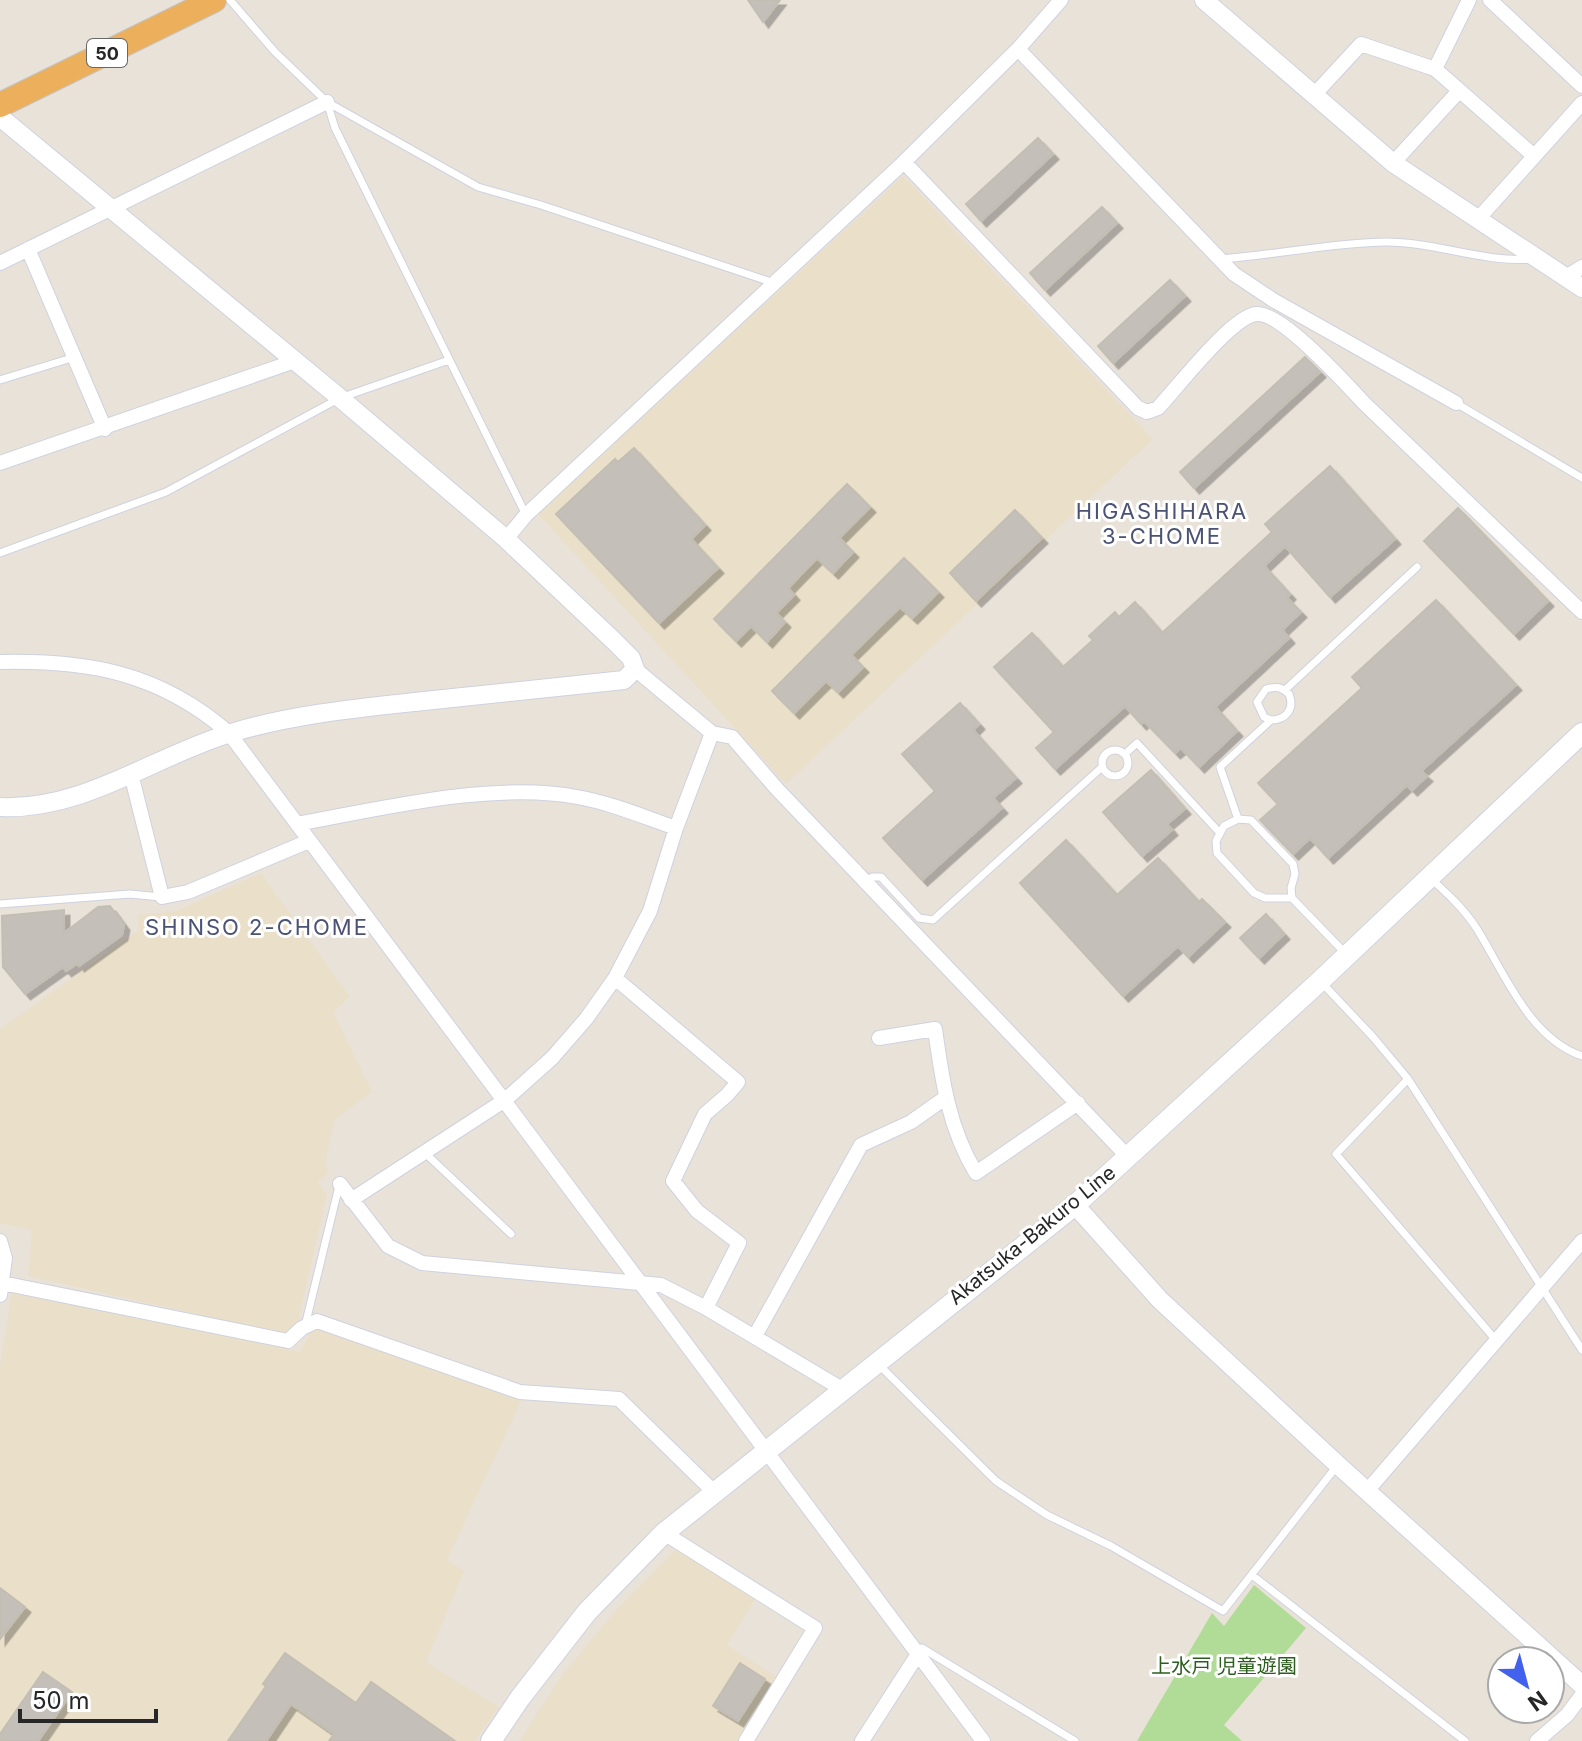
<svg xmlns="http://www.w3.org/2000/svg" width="1582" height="1741" font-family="Inter,'Noto Sans JP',sans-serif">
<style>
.education{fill:#eadfc9}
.green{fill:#b0dc98}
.building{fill:#c4bfb9;stroke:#c3beb3;stroke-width:2;filter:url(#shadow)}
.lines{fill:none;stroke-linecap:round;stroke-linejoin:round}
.service-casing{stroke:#ced2df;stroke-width:9}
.minor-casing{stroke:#ced2df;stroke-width:16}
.tertiary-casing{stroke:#ced2df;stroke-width:20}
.secondary-casing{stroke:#ced2df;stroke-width:22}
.trunk-casing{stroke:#c3c3c3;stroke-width:26}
.service{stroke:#fff;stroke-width:7}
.minor{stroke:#fff;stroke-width:14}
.tertiary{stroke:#fff;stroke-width:18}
.secondary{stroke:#fff;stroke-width:20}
.trunk{stroke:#ecb05d;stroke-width:24}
.labels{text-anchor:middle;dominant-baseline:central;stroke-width:6;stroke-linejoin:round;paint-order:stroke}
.shield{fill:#fff;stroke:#686868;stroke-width:2}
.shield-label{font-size:18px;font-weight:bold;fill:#272727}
.street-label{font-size:20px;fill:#272727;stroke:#fff}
.park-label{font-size:20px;fill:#2b5d1d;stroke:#fff}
.neighbourhood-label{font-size:22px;letter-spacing:2px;fill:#4b5274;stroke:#fff}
</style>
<defs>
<filter id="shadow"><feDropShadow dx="5.5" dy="5.5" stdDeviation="0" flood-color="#0004"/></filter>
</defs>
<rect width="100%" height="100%" fill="#e9e2d9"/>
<path class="education" d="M903,176L1153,439L786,784L538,514Z
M261,873L350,997L333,1012L372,1092L334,1120L325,1166L330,1172L318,1182L327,1194L297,1325L285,1334L28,1276L32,1230L0,1223V1029L139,930L137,915L176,911Z
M12,1291L300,1352L311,1332L322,1327L522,1399L447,1560L464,1571L426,1662L499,1707L475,1741H0V1367Z
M677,1548L757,1596L727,1645L778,1678L740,1741H519L563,1674L615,1611Z"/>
<path class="green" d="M1254,1585L1306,1628L1224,1725L1242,1741H1137L1212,1613L1224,1626Z"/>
<path class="building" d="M748,0H780L763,22Z
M1038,138L1053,154L981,221L966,204Z
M1102,207L1117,223L1045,290L1030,273Z
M1170,280L1185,296L1113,363L1098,346Z
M1305,357L1320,372L1194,488L1180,472Z
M634,448L705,525L691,539L718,568L659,623L556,514L615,459L618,462Z
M1330,466L1395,539L1330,597L1285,546L1264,566L1290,594L1287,598L1301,612L1282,630L1289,638L1215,707L1237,731L1199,767L1181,748L1175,753L1144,721L1141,724L1125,706L1055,769L1036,748L1054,732L994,667L1032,633L1063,667L1093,640L1089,636L1115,612L1119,617L1135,602L1162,633L1272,532L1265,524Z
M847,484L870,507L839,538L853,552L833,573L817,558L788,588L794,595L776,613L785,622L767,642L751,626L736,641L714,619Z
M1458,508L1548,601L1514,634L1424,541Z
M1015,510L1042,538L976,601L950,573Z
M904,558L938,592L912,618L900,607L851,655L863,667L838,692L826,681L794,713L772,691Z
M1436,600L1516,685L1421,771L1427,776L1412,790L1407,785L1328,858L1310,838L1293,854L1260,820L1278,804L1258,783L1362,688L1352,677Z
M960,703L979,724L973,730L1016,778L993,798L1002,808L922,880L883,838L935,791L902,754Z
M1151,770L1185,809L1167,824L1172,830L1142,856L1103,812Z
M1066,840L1117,895L1158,858L1199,902L1202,899L1225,922L1188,957L1178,946L1123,996L1020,883Z
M110,906L124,925L122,935L79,966L78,963L66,971L63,967L25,994L3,967L2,916L64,910V933L98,907Z
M1266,914L1284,934L1259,958L1240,938Z
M0,1588L25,1607L0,1639Z
M285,1653L356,1703L371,1682L455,1741H329L334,1734L291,1704L266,1741H228L266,1686L263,1684Z
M740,1663L765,1679L738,1721L713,1706Z
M43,1672L72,1692L38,1741H0V1734Z"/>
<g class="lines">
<g class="service-casing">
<path id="service" d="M230,0L275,52L327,102L335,128L526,515
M327,102L478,187L541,205L774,283
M1220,259C1275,255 1330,243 1386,242C1436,242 1483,263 1533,259
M0,380L75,357
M1456,403L1582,478
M0,553L166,492L340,398L449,360
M1285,690L1417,567
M1102 763a13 13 0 1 1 26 0a13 13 0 1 1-26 0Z
M1125,754L1137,743L1219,832
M1238,819L1220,767L1271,720C1286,720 1295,709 1289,694C1282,687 1276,686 1266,689L1257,702L1264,717L1271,720
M1430,878C1448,894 1464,909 1477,929C1504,972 1529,1038 1582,1056
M865,882L872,877H881L919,918L933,920L1102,767
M1292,898H1265L1254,893L1217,853L1216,841L1224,826L1238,819L1251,820L1293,864L1295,874L1291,888L1292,898L1345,953
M0,904L130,894L161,897
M1323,984L1373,1037L1408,1079L1582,1350
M1408,1079L1336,1154L1495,1339
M425,1153L511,1234
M305,1326L339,1186
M878,1364L996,1481L1047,1515L1111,1546L1223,1611L1336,1467
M1252,1575L1465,1741
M919,1652L922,1648L1075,1741"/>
</g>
<g class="minor-casing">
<path id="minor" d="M1490,0L1582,86
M1018,49L1234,274L1273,300L1456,403
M1435,69L1469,0
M1313,96L1361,44L1435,69L1533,155
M904,162L1138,408L1147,412L1158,408C1177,388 1231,317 1256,314C1281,311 1347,385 1365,404L1582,612
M1393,163L1459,91
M1478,219L1582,103
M28,249L105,429
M0,263L327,102
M1566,277L1582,267
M0,463L295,361
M506,539L526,515L904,162L1018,49L1061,0
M0,662C89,660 160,673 229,733L983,1741
M635,669L712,733L732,737L777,789L1128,1157
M131,774L162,897L188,892L309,841
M297,824C379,809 494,781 577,797C611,803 644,817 676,828
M615,978L738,1082L727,1095L705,1114L673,1181L697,1211L739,1243L706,1308
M879,1038L935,1029C942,1080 949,1129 976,1173L1078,1103
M340,1184L388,1246L422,1263L661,1285L706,1308L842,1389
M351,1200L505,1100L552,1058L586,1019L615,978L650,911L676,828L712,733
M0,1241L5,1258L0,1295
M2,1283L288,1341L302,1328L317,1321L520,1392L619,1399L713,1491
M755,1336L861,1145L911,1122L945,1098
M1367,1491L1582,1241
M664,1533L815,1628L746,1741
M862,1741L918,1654
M1537,1741L1567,1715L1582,1695"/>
</g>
<g class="tertiary-casing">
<path id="tertiary" d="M1204,0L1393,163L1582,288
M0,117L340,398L506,539L614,641L631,658L635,669L624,680C557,687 490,694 424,701C359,708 293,714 231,733C154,756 83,811 0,807
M1075,1205L1160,1300L1338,1465L1582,1685"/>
</g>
<g class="secondary-casing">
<path id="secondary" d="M491,1741L520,1698L587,1612L664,1533L1075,1205L1320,981L1582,733"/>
</g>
<g class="trunk-casing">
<path id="trunk" d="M0,105L214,0"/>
</g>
<use href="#service" class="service"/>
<use href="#minor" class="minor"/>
<use href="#tertiary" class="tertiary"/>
<use href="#secondary" class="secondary"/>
<use href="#trunk" class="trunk"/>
</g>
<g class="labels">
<rect class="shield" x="87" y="39" width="40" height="28" rx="6"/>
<g class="shield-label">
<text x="107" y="53">50</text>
</g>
<g class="street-label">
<text transform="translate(1032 1235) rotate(-39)">Akatsuka-Bakuro Line</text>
</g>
<g class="park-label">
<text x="1224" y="1666">上水戸 児童遊園</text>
</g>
<g class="neighbourhood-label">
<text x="1162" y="511">HIGASHIHARA<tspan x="1162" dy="25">3-CHOME</tspan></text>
<text x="257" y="927">SHINSO 2-CHOME</text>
</g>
</g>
<g transform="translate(1526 1685) rotate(144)"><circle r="38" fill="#ffffff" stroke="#a9a9a9" stroke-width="2"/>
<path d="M0-6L14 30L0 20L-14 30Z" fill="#4262ed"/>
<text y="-12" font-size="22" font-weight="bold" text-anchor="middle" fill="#272727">N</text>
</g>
<path d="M20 1709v12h136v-12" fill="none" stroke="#272727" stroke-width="4"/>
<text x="32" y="1709" font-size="24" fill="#272727" stroke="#ffffff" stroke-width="6" paint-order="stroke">50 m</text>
</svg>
